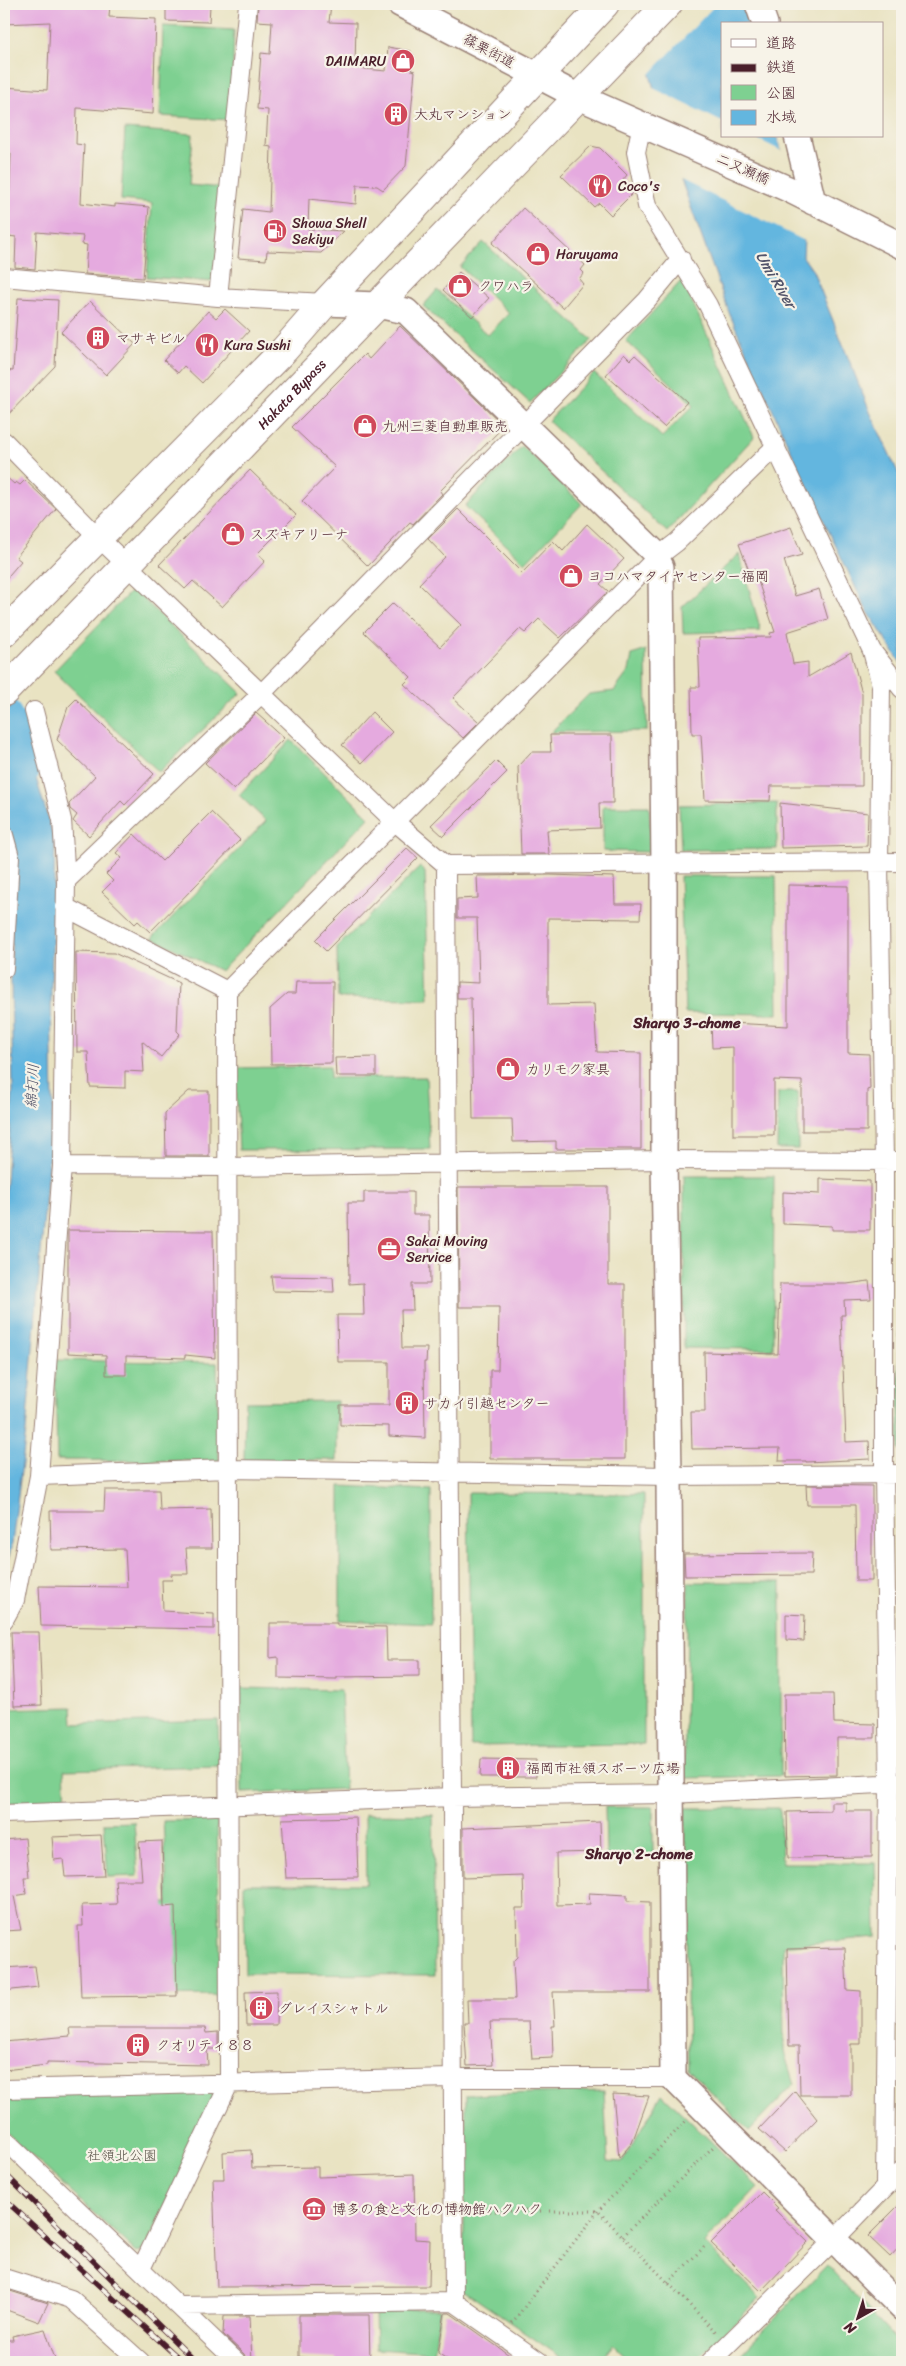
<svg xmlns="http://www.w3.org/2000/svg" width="906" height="2366" font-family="Sriracha,'Klee One',sans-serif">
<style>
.green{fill:#7ed091;stroke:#64785e}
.water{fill:#63b6df;stroke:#566a85}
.pier{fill:#e9e3c2}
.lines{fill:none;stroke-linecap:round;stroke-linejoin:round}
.river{stroke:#63b6df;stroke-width:32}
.building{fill:#e5aadf}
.street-casing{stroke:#9a8176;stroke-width:20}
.secondary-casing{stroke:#9a8176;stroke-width:28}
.highway-casing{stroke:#9a8176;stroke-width:30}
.path{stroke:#9a8176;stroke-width:3;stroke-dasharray:1 4;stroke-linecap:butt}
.street{stroke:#fff;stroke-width:18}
.secondary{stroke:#fff;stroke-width:25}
.highway{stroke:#fff;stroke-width:28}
.rail-casing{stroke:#4a1f2b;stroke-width:5.5}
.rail{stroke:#f7f3e8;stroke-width:4;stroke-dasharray:11;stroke-linecap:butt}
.labels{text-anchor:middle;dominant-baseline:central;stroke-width:4.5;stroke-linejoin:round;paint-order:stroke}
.street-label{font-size:14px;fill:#4a1f2b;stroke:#f7f3e8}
.poi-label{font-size:14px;fill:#4a1f2b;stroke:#f7f3e8;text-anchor:start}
.park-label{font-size:14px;fill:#5a544a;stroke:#f7f3e8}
.water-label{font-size:15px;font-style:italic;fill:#53546a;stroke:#f7f3e8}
.neighbourhood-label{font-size:15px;font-weight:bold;fill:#4a1f2b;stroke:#f7f3e8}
</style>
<rect width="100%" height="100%" fill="#f7f3e8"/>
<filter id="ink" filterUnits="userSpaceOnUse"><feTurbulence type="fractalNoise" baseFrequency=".02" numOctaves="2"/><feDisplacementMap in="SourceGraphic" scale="10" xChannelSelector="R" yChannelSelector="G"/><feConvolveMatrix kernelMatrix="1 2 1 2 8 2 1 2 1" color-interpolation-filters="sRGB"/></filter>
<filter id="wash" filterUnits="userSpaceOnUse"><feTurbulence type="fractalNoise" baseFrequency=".0096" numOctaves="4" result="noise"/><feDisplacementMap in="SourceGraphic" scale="20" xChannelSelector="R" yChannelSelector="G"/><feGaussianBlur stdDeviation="1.12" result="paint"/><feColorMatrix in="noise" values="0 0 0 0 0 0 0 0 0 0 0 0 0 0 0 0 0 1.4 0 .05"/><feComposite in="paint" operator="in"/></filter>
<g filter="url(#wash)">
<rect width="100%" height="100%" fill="#e9e3c2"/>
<path class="green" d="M163,26L234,30L231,120L160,116Z
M125,129L193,134L189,185L223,188L214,282L147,277L152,203L121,200Z
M483,242L592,340L530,403L423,306L437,290L488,335L509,313L460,267Z
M682,280L754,437L667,532L548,421L594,373L662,437L694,405L626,341Z
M522,446L582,504L525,563L465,506Z
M739,554L761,631L683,633L682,607Z
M133,589L241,693L159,772L54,671Z
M646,650L647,731L551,732L589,694L614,691L629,671L632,655Z
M291,740L369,817L221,971L152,938L266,821L239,795Z
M777,803V849L681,850L679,805Z
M603,806H649L652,852L603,851Z
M420,867L425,872L429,999L338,998L337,947Z
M680,876H776L778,1014L685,1013Z
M896,877H902V967Z
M330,1066V1078L426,1077L430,1149L239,1150L235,1068Z
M778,1092H798V1149H777Z
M684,1176H774L773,1349L684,1348Z
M899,1177H902V1450H899Z
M55,1360L217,1363L219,1461L57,1460Z
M337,1401V1460H244L245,1402Z
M340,1486L431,1490V1624L340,1620Z
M468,1493L644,1494V1744L471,1746Z
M688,1582H781V1776L684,1778Z
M241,1688L341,1690L345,1789L242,1793Z
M72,1707L73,1724L218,1720L219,1766L64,1770L66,1802L5,1803L4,1709Z
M605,1807H653V1856H606Z
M685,1808H780L782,1863H875L876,1937L783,1946L784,2052L794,2084L749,2131L688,2069Z
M365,1814L433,1815L435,1975L245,1974L244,1884H366Z
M217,1820L221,1995L146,1996L142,1903H168L163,1821Z
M134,1822L138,1876L108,1877L104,1823Z
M210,2091L218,2097L144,2250L137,2253L4,2130V2094Z
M604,2091L608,2161L622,2162L662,2094L758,2187L704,2243L760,2298L694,2362H631L613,2345L599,2362H568L463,2290L466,2095Z
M827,2265L902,2347V2362H733Z
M375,2309H440L434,2353L376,2349Z"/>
<path class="water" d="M629,4H742L748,24H722V136H777L804,238L803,257L813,271L870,412L902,481V665L865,607L800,471L730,315L680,177Z
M18,717L55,842L51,990L53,1108L26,1431L12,1544L4,1578V1205L13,1091L11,977L13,846L4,812V737Z"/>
<path class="pier" d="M626,4H716L647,77Z
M651,87L722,122V136H751L784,152L807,242L677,178Z"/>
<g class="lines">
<path class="river" d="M4,712L16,731L25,768"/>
</g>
<g id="blocks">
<path class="building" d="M4,4H110L109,17L156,19L153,114L77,108L76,144L84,145L81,203L115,207V204L149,207L143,278L85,274L87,245L82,244L83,236L37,232L35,269L15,267L16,237L8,236L11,153H4V87L47,90L50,22L4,24Z
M258,4H331L329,22L356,23L355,68L386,71L388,47L411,51V70L415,71L406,166L383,190L377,186L357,185L356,204L309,199L308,229L344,231L321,253L267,251L266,260L238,258L243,209L269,212L271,147L266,146L268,110L257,109L261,53L270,54L272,22L257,21Z
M166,5L210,6L209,22L166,21Z
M591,146L600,148L627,175L623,180L633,190V193L611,215L599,203L594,207L561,175Z
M523,208L585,265L581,270L584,273L579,279L583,284L563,308L492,243Z
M459,272L489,298L472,317L443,290Z
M18,298L58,300L55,366L4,419V370L13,371Z
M90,301L135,344L106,375L61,332Z
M225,309L249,331L202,383L184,366L178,373L164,360L208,311L216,318Z
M400,326L504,426L440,491L442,494L413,524L410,522L368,566L302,501L335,467L292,427L365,354L369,359Z
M624,354L630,360L635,355L687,402L664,427L606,375Z
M250,470L296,515L258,553L265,561L222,607L193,581L185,589L159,565Z
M4,475L14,484L16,482L20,485L25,480L56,509L16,557L21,561L4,581Z
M458,509L522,573L553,541L563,551L587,524L624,559L600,584L608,591L560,638L539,619L525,633L520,629L453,698L479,722L463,738L404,684L411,677L364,632L393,603L440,647L461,625L419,584L445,557L428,539Z
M791,527L802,555L784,560L795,596L819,589L828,619L787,632L793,664L808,662V677L851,652L862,694V786H771L770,801L705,800L701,734H692L691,687H700L698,638L771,637L770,633L775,632L754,569L749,571L739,544Z
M76,699L154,774L125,805L121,801L89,836L73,821L77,815L70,809L69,804L95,776L57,740L68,707Z
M372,712L392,732L362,763L342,745Z
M256,713L284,738L234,790L205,763Z
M550,735H612L613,803H599L600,828L547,830L549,854H521L518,766L531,752H551Z
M496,761L507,772L443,836L431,825Z
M780,803L868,813L867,846L781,848Z
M211,812L240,840L150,932L138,921L135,924L102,892L113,881L106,874L122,858L116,853L134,834L162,861Z
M407,848L418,858L326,951L315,940Z
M550,875L614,877L615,904H641L640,919L548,918V1005L594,1004L597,1052L641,1053V1149H556V1141L513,1142L512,1119H473L471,998H457V982L479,983L477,918H457V899L478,898L477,876Z
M788,885L848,886V1053L869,1054L870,1089L867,1090V1131H802V1081L774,1080V1135H733V1047L712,1048L711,1022L788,1026Z
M76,952L114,953L179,983L177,1031L180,1034L161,1057L142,1041L144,1072L125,1071V1088L90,1087L88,1052H77Z
M296,982H333L332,1063L271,1064L270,1009L287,994H295Z
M376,1057V1076H336L335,1058Z
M189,1091H209V1156H166L165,1113Z
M820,1179L870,1181V1230H832V1226L783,1224V1192L820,1194Z
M458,1187H608V1284H625V1459H490V1370H498L499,1307H459Z
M364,1192H413V1215H429L430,1284H412L413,1310H401L402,1348H427L426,1362H424L425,1438L389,1436V1426L340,1425V1405H389V1362H338L337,1315H364L363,1283L349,1284L348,1203H364Z
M68,1230L213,1231L215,1358L185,1355V1358L126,1356V1375H106V1355L68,1353Z
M271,1276L333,1277L334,1292L273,1291Z
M869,1281L871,1299L844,1300L845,1315H841L846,1442L869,1441L870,1459L806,1462V1461H779L780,1448L692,1449L691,1412H705L704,1352L778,1354L780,1284H847Z
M806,1485L872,1486V1581H856L855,1505H807Z
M105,1490H159L160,1510L211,1509L212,1548H186L188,1574H171L172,1580H162L163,1611L214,1614V1629L41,1626L39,1586L127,1587L125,1549L51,1550L50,1511H104Z
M812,1553L811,1575L685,1576L684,1554Z
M786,1614L805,1615L804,1641L786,1640Z
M270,1623H337V1626L386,1627L387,1660H419V1676L337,1677V1679L278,1678V1657L270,1658Z
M11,1632H39L42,1705L14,1706Z
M784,1694H833L834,1723L875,1724V1738H837V1775L785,1776Z
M481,1759L536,1760V1777H480Z
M831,1802H846V1811H872V1857L788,1858L787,1812L831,1811Z
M356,1817L358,1877L286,1878L282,1819Z
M600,1822L601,1852L556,1853L557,1905L590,1904L589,1893L627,1895V1901L650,1902V1992H553L555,2026H552L553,2058L532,2059L529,2022H490L493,2065L467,2066L464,2023H468L467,1999H515L513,1961L517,1957L516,1908H524L523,1876L463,1878V1828Z
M101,1835L104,1876L65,1877L63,1859L54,1860L52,1837Z
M25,1838L29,1877H24L26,1894L14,1896L21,1930L4,1931V1840Z
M162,1841L164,1907L175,1906L177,1996L81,1997L78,1926H83L82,1905L117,1904L115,1880H142L139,1842Z
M845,1948L847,1990L861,1991V2044H851V2095H800L799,2046H789L787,1949Z
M35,1966L38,1987L4,1991V1968Z
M277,1991L276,2025H246L245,1992Z
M69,2028H205L206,2033L218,2032V2049H207L208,2065L47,2062V2065L4,2070V2042L70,2036Z
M795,2091L817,2119L785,2152L759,2129Z
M613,2094L649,2096L632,2143L619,2158Z
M251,2150L252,2168L318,2167V2177L414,2174L415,2239L430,2240L429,2286L217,2287L213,2179H224L223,2152Z
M762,2192L778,2208L775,2210L808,2242L761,2291L711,2243Z
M902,2202V2244L890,2257L868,2236Z
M4,2289L48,2303L39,2322L4,2309Z
M445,2313H450L519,2362H451L438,2353Z
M299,2315H369L370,2362H336V2359L299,2357Z
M224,2316H250L252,2362L247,2360L244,2354L223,2334Z
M45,2329L56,2362H4V2340H13L12,2336Z"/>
</g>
</g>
<g filter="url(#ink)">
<use href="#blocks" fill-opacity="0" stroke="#9a8176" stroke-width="1"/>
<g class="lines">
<g class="street-casing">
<path id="street" d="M642,124L636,152L647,206L708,305L872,651L902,689
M4,277L218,297L325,303
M218,297L248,4
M4,441L99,538L394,821L446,865C446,1175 451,1486 452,1796C453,1965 452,2133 454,2302
M872,651L881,685L879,863L884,1161V1474L889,1783L885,2186
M4,835L10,857L4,969
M446,865L902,862
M66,881L262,693L647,300L681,259
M65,907L227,991
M62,1166L227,1167L664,1160L902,1161
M39,1476L227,1469L669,1476L902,1474
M4,1620L15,1600L39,1476L62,1166L66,881L62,820L34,711
M4,1814L452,1797L670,1794L902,1783
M4,2089L451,2078H673
M4,2139L237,2362
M141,2269L229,2084L227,991L656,558L677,542L776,446
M4,2278L71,2299L141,2362
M180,2306L454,2302L540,2362
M710,2362L833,2241L902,2170"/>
</g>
<g class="secondary-casing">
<path id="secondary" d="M400,4L579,97L788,189L902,246
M758,4L765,24
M797,136L813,202
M325,303L377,305L406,311L653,551L661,567L664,864V1160L669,1476L673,2078L902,2308"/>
</g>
<g class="highway-casing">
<g id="highway">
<path d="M4,633L284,350L325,303L605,4"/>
<path id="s1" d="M4,692L668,4"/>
</g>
</g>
<path class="path" d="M470,2211H598L717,2333
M623,2236L713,2147
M668,2283L706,2245
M512,2323L598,2211L687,2120"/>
<use href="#street" class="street"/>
<use href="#secondary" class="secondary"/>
<use href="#highway" class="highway"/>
<g class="rail-casing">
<path id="rail" d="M5,2174L196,2362
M4,2199L183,2362"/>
</g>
<use href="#rail" class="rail"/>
</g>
</g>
<defs>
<g id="shop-disc" transform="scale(1.25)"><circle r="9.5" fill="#d1495b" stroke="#f7f3e8"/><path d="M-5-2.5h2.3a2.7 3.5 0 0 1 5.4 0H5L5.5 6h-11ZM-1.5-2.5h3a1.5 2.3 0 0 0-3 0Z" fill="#fff"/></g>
<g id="building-disc" transform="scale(1.25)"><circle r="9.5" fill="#d1495b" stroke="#f7f3e8"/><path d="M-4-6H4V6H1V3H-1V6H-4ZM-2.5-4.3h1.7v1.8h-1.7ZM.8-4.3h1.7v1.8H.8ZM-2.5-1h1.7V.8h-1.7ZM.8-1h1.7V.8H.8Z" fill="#fff"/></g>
<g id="restaurant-disc" transform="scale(1.25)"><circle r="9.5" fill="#d1495b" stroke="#f7f3e8"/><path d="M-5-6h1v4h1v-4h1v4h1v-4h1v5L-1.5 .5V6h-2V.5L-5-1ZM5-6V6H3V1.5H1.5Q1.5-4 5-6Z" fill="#fff"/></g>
<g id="fuel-disc" transform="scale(1.25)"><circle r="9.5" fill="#d1495b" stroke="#f7f3e8"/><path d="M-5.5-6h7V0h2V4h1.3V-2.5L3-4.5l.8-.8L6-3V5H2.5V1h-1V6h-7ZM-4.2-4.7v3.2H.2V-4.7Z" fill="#fff"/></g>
<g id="office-disc" transform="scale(1.25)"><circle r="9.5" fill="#d1495b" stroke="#f7f3e8"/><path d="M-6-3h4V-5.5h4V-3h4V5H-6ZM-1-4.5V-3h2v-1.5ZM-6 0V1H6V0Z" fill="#fff"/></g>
<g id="museum-disc" transform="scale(1.25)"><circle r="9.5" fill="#d1495b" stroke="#f7f3e8"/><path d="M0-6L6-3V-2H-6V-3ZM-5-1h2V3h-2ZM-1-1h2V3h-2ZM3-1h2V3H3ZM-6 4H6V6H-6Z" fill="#fff"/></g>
</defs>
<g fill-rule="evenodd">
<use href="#shop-disc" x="403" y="61"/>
<use href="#building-disc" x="396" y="114"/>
<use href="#restaurant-disc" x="600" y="186"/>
<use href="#fuel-disc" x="275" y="231"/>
<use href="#shop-disc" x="538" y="254"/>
<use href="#shop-disc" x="460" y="286"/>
<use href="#building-disc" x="98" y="338"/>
<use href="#restaurant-disc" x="207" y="345"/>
<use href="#shop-disc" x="365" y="426"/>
<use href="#shop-disc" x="233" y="534"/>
<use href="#shop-disc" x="571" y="576"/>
<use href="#shop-disc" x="508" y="1069"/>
<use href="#office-disc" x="389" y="1249"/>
<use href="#building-disc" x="407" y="1403"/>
<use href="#building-disc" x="508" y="1768"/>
<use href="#building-disc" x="261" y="2008"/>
<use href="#building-disc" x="138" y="2045"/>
<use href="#museum-disc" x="314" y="2209"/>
</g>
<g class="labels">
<g class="street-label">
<text transform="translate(489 51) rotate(28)">篠栗街道</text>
<text transform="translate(743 169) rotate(24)">二又瀬橋</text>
<text stroke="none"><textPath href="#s1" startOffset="414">Hakata Bypass</textPath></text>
</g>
<g class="poi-label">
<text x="386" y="61" text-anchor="end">DAIMARU</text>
<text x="414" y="114">大丸マンション</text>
<text x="618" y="186">Coco's</text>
<text x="292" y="223">Showa Shell<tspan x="292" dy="16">Sekiyu</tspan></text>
<text x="556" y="254">Haruyama</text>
<text x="478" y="286">クワハラ</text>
<text x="116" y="338">マサキビル</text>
<text x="224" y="345">Kura Sushi</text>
<text x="382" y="426">九州三菱自動車販売</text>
<text x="250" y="534">スズキアリーナ</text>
<text x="588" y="576">ヨコハマタイヤセンター福岡</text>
<text x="526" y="1069">カリモク家具</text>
<text x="406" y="1241">Sakai Moving<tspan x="406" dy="16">Service</tspan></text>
<text x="424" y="1403">サカイ引越センター</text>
<text x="526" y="1768">福岡市社領スポーツ広場</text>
<text x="278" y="2008">グレイスシャトル</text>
<text x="156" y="2045">クオリティ８８</text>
<text x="332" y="2209">博多の食と文化の博物館ハクハク</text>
</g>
<g class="park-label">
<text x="122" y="2155">社領北公園</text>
</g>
<g class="water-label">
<text transform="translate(776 280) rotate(59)">Umi River</text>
<text transform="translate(32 1086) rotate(-87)">綿打川</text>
</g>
<g class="neighbourhood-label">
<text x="687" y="1023">Sharyo 3-chome</text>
<text x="639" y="1854">Sharyo 2-chome</text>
</g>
</g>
<rect width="906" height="2366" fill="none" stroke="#f7f3e8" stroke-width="20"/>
<rect x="721" y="22" width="162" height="115" fill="#f7f3e8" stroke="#b29e9c"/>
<rect x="731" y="39" width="25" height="8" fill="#ffffff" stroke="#b29e9c"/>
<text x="766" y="48" font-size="15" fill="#4a1f2b">道路</text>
<rect x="731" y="64" width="25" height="8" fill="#4a1f2b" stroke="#b29e9c"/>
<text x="766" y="72" font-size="15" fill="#4a1f2b">鉄道</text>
<rect x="731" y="85" width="25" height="15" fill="#7ed091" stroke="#b29e9c"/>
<text x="766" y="98" font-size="15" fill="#4a1f2b">公園</text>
<rect x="731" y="110" width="25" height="15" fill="#63b6df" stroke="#b29e9c"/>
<text x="766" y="122" font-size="15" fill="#4a1f2b">水域</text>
<g transform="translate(858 2318) rotate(219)" stroke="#f7f3e8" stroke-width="4" paint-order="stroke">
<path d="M0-4L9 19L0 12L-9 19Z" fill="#4a1f2b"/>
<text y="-8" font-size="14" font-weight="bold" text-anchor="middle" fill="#4a1f2b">N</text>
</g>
</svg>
